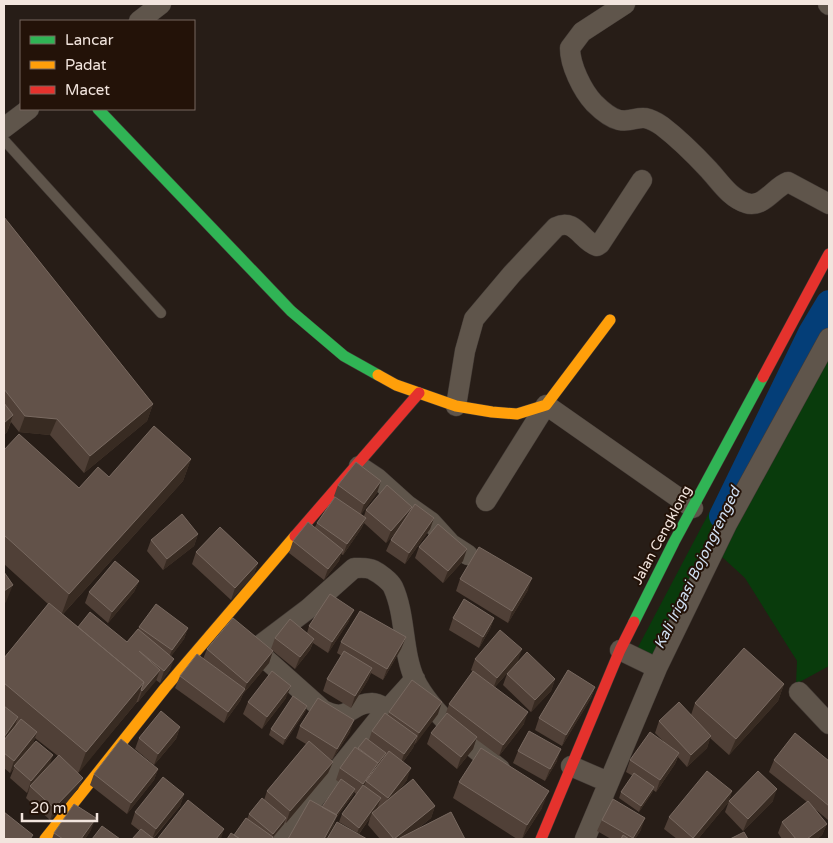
<svg xmlns="http://www.w3.org/2000/svg" width="833" height="843" font-family="'Varela Round',sans-serif">
<style>
.green{fill:#093b0c}
.lines{fill:none;stroke-linecap:round;stroke-linejoin:round}
.canal{stroke:#043e78;stroke-width:26}
.lane-casing{stroke:#423a35;stroke-width:11}
.street-casing{stroke:#423a35;stroke-width:21}
.fast-casing{stroke:#423a35;stroke-width:12}
.slow-casing{stroke:#423a35;stroke-width:12}
.jam-casing{stroke:#423a35;stroke-width:12}
.lane{stroke:#5f554b;stroke-width:10}
.street{stroke:#5f554b;stroke-width:20}
.fast{stroke:#30b455;stroke-width:11}
.slow{stroke:#ff9f0a;stroke-width:11}
.jam{stroke:#e5322d;stroke-width:11}
.wall{fill:#504037;fill-rule:evenodd}
.shaded-wall{fill:#382b22}
.building{fill:#625249;stroke:#786960}
.labels{text-anchor:middle;dominant-baseline:central;stroke-width:4;stroke-linejoin:round;paint-order:stroke}
.street-label{font-size:14px;fill:#f2e5de;stroke:#231208}
.water-label{font-size:15px;font-style:italic;fill:#d0dff2;stroke:#231208}
</style>
<rect width="100%" height="100%" fill="#271d17"/>
<path class="green" d="M815,312L829,320V666L796,684L797,661L745,578L721,556L664,666L636,651Z"/>
<g class="lines">
<path class="canal" d="M722,516L811,333L829,303"/>
<g class="lane-casing">
<path id="lane" d="M4,140L161,313"/>
</g>
<g class="street-casing">
<path id="street" d="M625,4L582,32L570,48C570,65 582,90 594,103C600,109 610,118 619,120C638,123 639,110 662,126C679,139 695,155 709,170C720,182 730,198 746,203C763,209 774,187 788,182L829,204
M828,4L829,5
M139,21L161,4
M4,128L29,109
M456,406L465,351L474,319L512,274L556,227C575,217 582,242 597,246L600,244L642,180
M359,466L377,478L407,505L431,522L451,544L468,555
M486,501L546,405L693,508
M250,645L323,710C350,724 350,702 373,703C377,703 384,707 388,709
M255,649L308,609L354,568C360,568 368,567 373,570C379,573 390,581 393,587C406,615 402,652 415,680C430,711 473,748 500,769
M620,650L657,668
M799,692L829,724
M571,766L608,782
M282,839L376,722L415,679
M585,839L657,668L727,524L829,338"/>
</g>
<g class="fast-casing">
<path id="fast" d="M98,109L291,311L344,356L378,375
M634,622L674,542L763,377"/>
</g>
<g class="slow-casing">
<path id="slow" d="M378,375L396,385L456,406L492,412L517,414L546,405L610,320
M45,839L165,688L295,536"/>
</g>
<g class="jam-casing">
<path id="jam" d="M763,377L829,254
M295,536L419,393
M541,839L620,650L634,622"/>
</g>
<use href="#lane" class="lane"/>
<use href="#street" class="street"/>
<use href="#fast" class="fast"/>
<use href="#slow" class="slow"/>
<use href="#jam" class="jam"/>
</g>
<path class="wall" d="M4,217L153,404L147,421L84,473L50,435L19,432L11,422L7,432L4,435Z
M4,450L79,488L109,477L191,459L183,481L63,614L78,627L127,642L138,629L139,627L188,628L184,639L171,656L170,670L160,683L156,680L138,702H137L78,773L83,778L78,789L50,820L26,798L29,790L27,793L10,778L14,768L10,773L4,768V658L48,604L4,564ZM35,738L58,756L50,765L33,744Z
M338,485L377,493L361,514L364,516L366,510L410,512L434,518L430,529L405,564L386,551L391,540L396,532L386,543L364,523L361,529L343,555L341,554L339,561L324,580L289,553L293,541L315,527L317,523L335,497L334,496Z
M198,534L194,546L163,570L147,551L151,540Z
M419,547L463,561L443,583L415,558Z
M196,552L258,563L254,574L231,600L192,564Z
M460,579L528,590L508,623L456,591Z
M139,581L134,592L108,623L85,603L89,592Z
M453,618H494L490,629L479,648L449,630Z
M349,621L328,653L313,643L310,650L295,669L273,651L269,663L243,694L240,701L224,723L175,688L180,676L203,659L207,649H271L275,638L307,633L309,626Z
M406,637L401,649L383,680L371,673L368,680L351,708L323,691L327,679L342,656L337,653L341,642Z
M475,659L518,661L495,687L524,724L499,756L476,739L473,749L457,769L427,744L431,733L445,716L449,704L473,672L471,670Z
M507,674L555,679L551,691L531,712L503,685Z
M784,684L778,701L729,755L710,738L707,748L687,767L678,757L675,764L656,792L653,790L652,793L639,812L619,798L621,792L633,776L626,772L630,760L663,741L655,733L659,721L691,715L695,703Z
M595,687L591,698L562,746L535,730L539,718Z
M286,698L262,729L243,714L248,702Z
M307,706L305,712L283,745L269,735L271,729Z
M389,712L438,714L414,745L413,748L403,762L407,780L397,793L435,806L431,818L415,831L465,839H380L368,825L370,818L359,834L339,822L342,814L356,794L354,792L353,795L336,818L333,827L322,807L339,782L336,780L340,768L358,748L369,740L372,731L388,715Z
M300,726L350,732L332,760L329,758L333,762L328,773L286,823L285,822L284,824L272,839L234,835L247,819L249,814L264,800L267,791L306,744L296,738Z
M180,727L176,739L154,765L135,749L139,738Z
M518,751L557,761L545,781L513,763Z
M774,760L829,761V819L828,820L815,809L827,824L822,835L817,839H782L778,833L782,822L807,802L769,772Z
M158,769L154,780L127,814L90,785L94,774Z
M459,782L542,808L522,839H517L453,798Z
M732,791L728,803L698,839H677L664,829L669,817Z
M184,794L180,806L153,839L140,831L131,824L135,812Z
M729,801H773L743,831L725,812Z
M602,820L641,830L635,839H611L597,831Z
M91,830L85,839H52L54,833Z"/>
<path class="shaded-wall" d="M153,404L147,421L84,473L90,456Z
M13,415L7,432L4,435V423Z
M25,416L57,419L50,435L19,432Z
M191,459L183,481L61,616L69,594Z
M381,481L377,493L360,516L364,504Z
M412,507L408,519L386,543L391,531Z
M366,518L361,529L343,555L347,544Z
M434,518L430,529L405,564L409,553Z
M198,534L194,546L163,570L167,559Z
M467,549L463,561L443,583L448,571Z
M343,550L339,561L324,580L328,569Z
M258,563L254,574L231,600L235,588Z
M532,578L528,590L508,623L512,611Z
M139,581L134,592L108,623L112,612Z
M13,585L6,602L4,604V591Z
M354,610L349,621L328,653L332,642Z
M494,618L490,629L479,648L483,637Z
M188,628L184,639L167,662L172,650Z
M406,637L401,649L383,680L387,669Z
M314,639L310,650L295,669L300,657Z
M522,649L518,661L493,689L497,678Z
M273,651L269,663L243,694L247,683Z
M174,659L170,670L160,683L164,671Z
M372,668L368,680L351,708L355,696Z
M160,670L156,681L138,702L142,691Z
M555,679L551,691L531,712L535,700Z
M144,682L136,703L78,774L86,752Z
M784,684L778,701L729,755L736,739Z
M291,686L286,698L262,729L267,717Z
M595,687L591,698L562,746L566,735Z
M245,689L240,701L224,723L228,712Z
M442,702L438,714L415,745L419,733Z
M307,706L305,712L283,745L285,739Z
M528,712L524,724L499,756L503,745Z
M18,717L14,729L4,743V737Z
M354,720L350,732L332,760L337,749Z
M180,727L176,739L154,765L158,754Z
M37,732L33,744L10,773L14,761Z
M417,736L413,748L400,766L404,754Z
M711,736L707,748L687,767L691,755Z
M477,737L473,749L457,769L461,757Z
M561,749L557,761L545,781L550,769Z
M386,753L384,759L366,781L363,788L358,796L363,784Z
M679,753L675,764L656,792L660,780Z
M53,755L49,767L30,786L29,790L27,793L31,781Z
M333,762L328,773L286,823L290,811Z
M411,768L407,780L383,810L388,798Z
M158,769L154,780L127,814L131,803Z
M83,778L78,789L50,820L54,808Z
M654,787L652,793L639,812L641,806Z
M355,789L353,795L336,818L333,827L326,839H324L335,817Z
M777,789L773,801L743,831L748,819Z
M549,791L542,808L522,839L527,825Z
M732,791L728,803L698,839H693Z
M184,794L180,806L152,839L156,829Z
M381,798L377,809L372,813L370,818L355,839L359,828Z
M435,806L431,818L404,839H395Z
M96,818L91,830L85,839H81Z
M286,818L284,824L271,839L273,834Z
M645,818L641,830L635,839H632Z
M827,824L822,835L817,839H807Z
M224,829L221,839H216Z"/>
<path class="building" d="M4,217L153,404L90,456L57,419L25,416L4,389Z
M4,403L13,415L4,423Z
M154,426L191,459L69,594L4,535V450L19,434L79,488L98,467L109,477Z
M356,462L381,481L364,504L338,485Z
M387,485L412,507L391,531L366,510Z
M335,497L366,518L347,544L317,523Z
M415,504L434,518L409,553L391,540Z
M182,514L198,534L167,559L151,540Z
M308,522L343,550L328,569L293,541Z
M438,524L467,549L448,571L419,547Z
M220,527L258,563L235,588L196,552Z
M479,547L532,578L512,611L460,579Z
M115,561L139,581L112,612L89,592Z
M4,572L13,585L4,591Z
M330,594L354,610L332,642L309,626Z
M464,599L494,618L483,637L453,618Z
M49,603L144,682L86,752L4,683V658Z
M156,604L188,628L172,650L139,627Z
M360,611L406,637L387,669L341,642Z
M90,612L127,642L138,629L174,659L164,671L139,651L160,670L142,691L141,690L144,682L78,627Z
M233,618L273,651L247,683L207,649Z
M290,619L314,639L300,657L275,638Z
M500,630L522,649L497,678L475,659Z
M744,648L784,684L736,739L695,703Z
M344,651L372,668L355,696L327,679Z
M527,652L555,679L535,700L507,674Z
M197,654L245,689L228,712L180,676Z
M568,670L595,687L566,735L539,718Z
M272,671L291,686L267,717L248,702Z
M473,671L528,712L503,745L449,704Z
M412,680L442,702L419,733L389,712Z
M293,696L307,706L285,739L271,729Z
M318,698L354,720L337,749L300,726Z
M679,702L711,736L691,755L659,721Z
M4,706L18,717L4,737Z
M161,711L180,727L158,754L139,738Z
M385,713L417,736L404,754L372,731Z
M447,713L477,737L461,757L431,733Z
M21,719L37,732L14,761L4,753V740Z
M529,731L561,749L550,769L518,751Z
M650,732L679,753L660,780L630,760Z
M795,733L829,761V806L774,760Z
M366,738L386,753L378,763L358,748Z
M121,739L158,769L131,803L94,774Z
M36,741L53,755L31,781L14,766Z
M309,741L333,762L290,811L267,791Z
M355,747L378,763L363,784L340,768Z
M481,748L549,791L527,825L459,782Z
M389,751L411,768L388,798L366,781Z
M59,755L83,778L54,808L30,786Z
M707,771L732,791L693,838L669,817Z
M758,771L777,789L748,819L729,801Z
M634,773L654,787L641,806L621,792Z
M163,777L184,794L156,829L135,812Z
M341,779L355,789L336,815L322,807Z
M413,779L435,806L394,839L372,813Z
M363,785L381,798L359,828L342,814Z
M262,798L286,818L273,834L249,814Z
M613,799L645,818L633,838L602,820Z
M188,800L224,829L216,839H159L158,838Z
M310,800L337,815L324,839H288Z
M808,801L827,824L807,839H796L782,822Z
M74,804L96,818L81,839H63L54,833Z
M4,812L33,835L30,839H4Z
M451,812L465,839H398Z
M246,818L273,837L271,839H240L234,835Z
M337,822L367,839H327Z
M102,826L120,839H92Z
M141,829L154,839H132Z
M744,832L748,839H730Z
M231,833L240,839H227Z
M623,835L629,839H621Z"/>
<g class="labels">
<g class="street-label">
<text transform="translate(662 535) rotate(-62)">Jalan Cengklong</text>
</g>
<g class="water-label">
<text transform="translate(697 568) rotate(-64)">Kali Irigasi Bojongrenged</text>
</g>
</g>
<rect width="833" height="843" fill="none" stroke="#f2e5de" stroke-width="10"/>
<rect x="20" y="20" width="175" height="90" fill="#231208" stroke="#76665e"/>
<rect x="30" y="36" width="25" height="8" fill="#30b455" stroke="#76665e"/>
<text x="65" y="45" font-size="15" fill="#f2e5de">Lancar</text>
<rect x="30" y="61" width="25" height="8" fill="#ff9f0a" stroke="#76665e"/>
<text x="65" y="70" font-size="15" fill="#f2e5de">Padat</text>
<rect x="30" y="86" width="25" height="8" fill="#e5322d" stroke="#76665e"/>
<text x="65" y="95" font-size="15" fill="#f2e5de">Macet</text>
<path d="M22 813v8h75v-8" fill="none" stroke="#f2e5de" stroke-width="2.5"/>
<text x="30" y="813" font-size="15" fill="#f2e5de" stroke="#231208" stroke-width="4" paint-order="stroke">20 m</text>
</svg>
